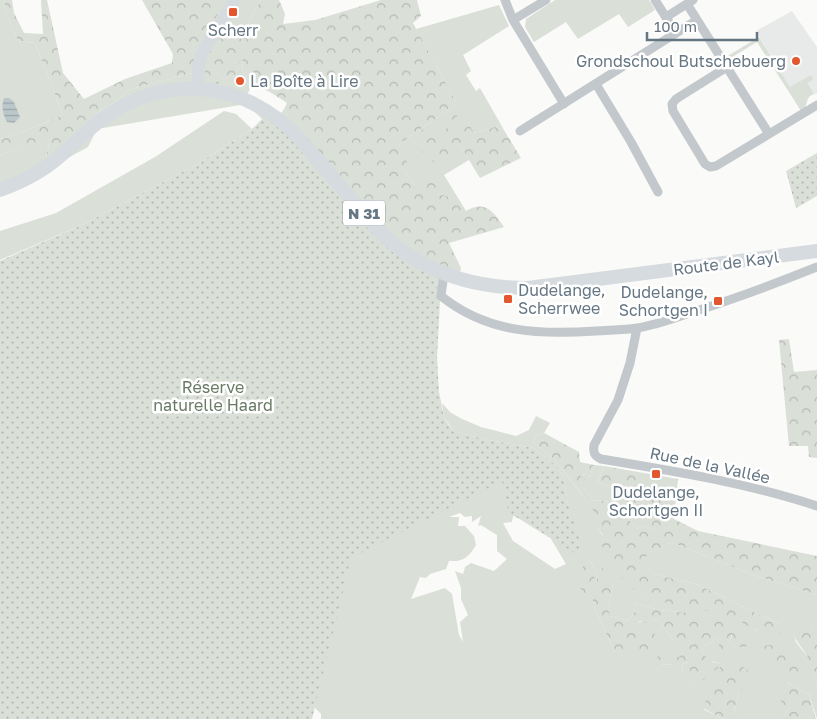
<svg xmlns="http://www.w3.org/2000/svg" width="817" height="719" font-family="'Golos Text',sans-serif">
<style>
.built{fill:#e8e9e9}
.green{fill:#dadfd7;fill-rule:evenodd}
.forest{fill:url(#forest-crowns);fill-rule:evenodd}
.park{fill:url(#park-dots)}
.water{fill:url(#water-rules)}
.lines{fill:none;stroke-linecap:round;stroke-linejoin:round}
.street{stroke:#c3c8cc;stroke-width:9}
.secondary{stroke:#d6dbdf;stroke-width:12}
.primary{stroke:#d6dbdf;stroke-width:14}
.poi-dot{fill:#e4572e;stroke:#fff;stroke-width:2}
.labels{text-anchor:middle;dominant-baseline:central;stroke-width:5;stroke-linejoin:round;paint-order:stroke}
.shield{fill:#fff;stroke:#939fa8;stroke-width:1}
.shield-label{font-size:15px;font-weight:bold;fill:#657683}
.poi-label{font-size:16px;fill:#657683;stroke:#fff}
.street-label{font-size:16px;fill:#657683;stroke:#fff}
.park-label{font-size:16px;fill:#687a64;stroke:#fff}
</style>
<defs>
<pattern id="forest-crowns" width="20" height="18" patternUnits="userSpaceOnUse" patternTransform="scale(1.25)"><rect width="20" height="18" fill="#dadfd7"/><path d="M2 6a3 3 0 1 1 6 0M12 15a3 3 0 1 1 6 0" fill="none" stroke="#b4b9b4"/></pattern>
<pattern id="park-dots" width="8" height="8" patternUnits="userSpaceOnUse" patternTransform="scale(1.25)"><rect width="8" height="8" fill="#dadfd7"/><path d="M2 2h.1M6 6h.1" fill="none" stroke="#b4b9b4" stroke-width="1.8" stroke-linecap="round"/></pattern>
<pattern id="water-rules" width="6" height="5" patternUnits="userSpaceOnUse" patternTransform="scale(1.25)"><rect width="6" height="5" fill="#bbc7cb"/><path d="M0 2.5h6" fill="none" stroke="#9ca6aa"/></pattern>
</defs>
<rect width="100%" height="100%" fill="#fafaf8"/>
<path class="built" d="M792,11L817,47V94H814L808,82L790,87L756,31Z"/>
<path class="green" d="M0,0H4L7,15L18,41L35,43L63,115L15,135L0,139Z
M235,0H261L246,28L234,30L221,79L235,76L242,54L243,73L252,84L245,100L278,118L284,109L293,125L446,268L440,301L436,281L246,104L97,129L88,147L0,195V155L54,135L49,144L46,157L97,113L118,100L128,90L192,73L213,33L208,30L219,13Z
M555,0H649L655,10L628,27L619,14L578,39L566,22L534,42L525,27L526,19Z
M499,5L509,26L463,55L471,71L466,75L476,91L480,88L504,130L495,127L474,133L468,122L455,149L461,147L469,160L444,175L455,193L449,197L415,185L404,171L399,144L457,104L416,29Z
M759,37L790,87L811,75L813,79L808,83L814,94C806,97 808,101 805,108L801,111L757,42L734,56L735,58L730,62L726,57Z
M224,111L236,114L252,129L201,162L86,223L0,260V231L56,213L155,157Z
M0,387L455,493L466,482L471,480L518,481L512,522L503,523L513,541L555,569L566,564L551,539L572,522L567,500L564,477L554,464L534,448L488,440L460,433L453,430L444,417L442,403L450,412L460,418L481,427L516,436L529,430L536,416L550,423L544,433L537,435L533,442L555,460L596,513V526L603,536L626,583L642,594L660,600L706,609L730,616L744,622L756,631L782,625L696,584L653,574L644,557L671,542L756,576L817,595V633H812L810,628H792L796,642L809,659L817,684V719L809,694C800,690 793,685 784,682V692L789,707L783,719H739L734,714L739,692L703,709L722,719H321V714ZM460,513L465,517L472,516V522L481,516L478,526L481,525L497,535V551L507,559L494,571L471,563L465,567L463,574L455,571L461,588V599L468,615L460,622L463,642L459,635L452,594L445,588L411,599L420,577L426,578L430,574L446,569L449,561C463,562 469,557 476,545L474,536L465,526H458L459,517H449ZM590,560L613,584L608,608L610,616L628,621L634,613L636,603L659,610L681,612L746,632L733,633L729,642L718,638L705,645L702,652L708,660L721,664L694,685L689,662L682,664L683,675L675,664L659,665L679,657L683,653L682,648L695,644L688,640H673L659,621C648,619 641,620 633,627L641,634L629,641L615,653L595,609L591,593L586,562L597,585L596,573Z
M594,465L604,466L598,482L626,495L612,502L592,500L590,495L581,486L580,476L586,473L590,477Z
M647,502L656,512L666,513L653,529L641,526L637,529L622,512L625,506Z"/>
<path class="forest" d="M4,0H12L14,13L24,33L43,34L41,0H47L63,73L84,99L125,79L172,63L173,54L142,0H235L219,13L208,30L213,33L192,73L128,90L118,100L97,113L46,158L49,144L53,136L0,155V139L15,135L63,115L35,43L18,41L7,15Z
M261,0H279L285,14L283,24L315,20L381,0H417L421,16L413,23L457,104L399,144L408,164L404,171L415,185L423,187L432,181L437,186V193L449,197L455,193L466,211C485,200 493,211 504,227L449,243L461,268L460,273L422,257L396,240L293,125L284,109L287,103L270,92L252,84L243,73L242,56L235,76L221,79L218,84L210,82L205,79C204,62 210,41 226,32C232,29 239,31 246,28Z
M455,108L459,109V115L453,119L449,124L420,137L418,143H413L412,137Z
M468,122L474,133L495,127L504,130L521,158L480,178L461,147L455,150L453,160L446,156L433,162L422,152L423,142L449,127Z
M789,339L794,372L817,370V458L809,457L808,446H789L779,340Z
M544,433L579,452L580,462L594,465L590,477L586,473L580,476L585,480L581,486L590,495L592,500L612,502L626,495L598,482L604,466L678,479L674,519L698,531L817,556V595L756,576L671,542L645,557L653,574L696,584L782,625L783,632L777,635C770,634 761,633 755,630C746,625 738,619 728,616C697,606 651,606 627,584C616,574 606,554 600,542L603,535L596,526L595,513L580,492L555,460L533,442L537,435ZM647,502L656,512L665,513L656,517L651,524L653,529L641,526L637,529L622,512L625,506Z
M595,557L613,584L608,608L610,616L628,621L634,613L636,603L659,610L681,612L706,616L747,632L748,643L745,648L736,646L732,634L729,642L731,647L727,652L718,649L721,639L718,638L705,645L702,652C711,665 720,665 734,661L756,676L739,692L734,713L739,719H722L703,708L721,665L696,686L694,685L688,662L682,664L683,675L677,674L675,664L659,665L655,670L650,667L655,658L670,651L679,657L683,653L681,648L694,644L688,640H673L659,621L652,620L651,624L640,621L634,627L641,634L647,630L652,631L663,646L659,651L652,650L648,656L642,654L629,642L623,653H615L595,609L591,594L588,597C576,590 577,571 587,562L597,583L596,573L590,560Z
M792,628H810L812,633H817V684C814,676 812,668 809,660C804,648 794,642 792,628Z
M780,644C797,653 802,656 808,674L805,676C787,671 772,664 763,646Z
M784,682C793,685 800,690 809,694L816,719H783L789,707L783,704L779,698L784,692Z"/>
<path class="park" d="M266,115L295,139L433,274L436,280L440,301L437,358L439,392L444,417L448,424L453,430L460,433L488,440L534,448L554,464L564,477L567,500L582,547L579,556L518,518L509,514L502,481L351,558L312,719H0V261L86,223L201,162L252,129Z
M817,153V196L796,208L786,171Z"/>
<path class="water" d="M4,98H9L14,102L20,117L14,123L7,122C3,115 1,106 4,98Z"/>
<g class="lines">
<path class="street" d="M505,0L513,20L564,104
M655,0L676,33
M687,4L769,134L716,166L710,167L705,164L673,111L672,104L676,99L727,67
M666,17L693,0
M513,20L546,0
M596,84L631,142L658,192
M520,131L697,20
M769,134L817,105
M444,274L441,296C487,333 539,335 596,331C610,330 624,330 637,328C657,325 677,317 696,311C737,298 777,283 817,267
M637,328L630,363L618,400L594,445C593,452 594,456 601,459C674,471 747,483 817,506"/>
<path class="secondary" d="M198,89V68L202,53L235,0"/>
<path class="primary" d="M0,190C22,182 42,172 59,157C74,144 87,130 102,119C165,73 244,80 298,137C317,160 337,182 356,204C367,217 379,232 392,243C431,275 479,288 528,288L817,251"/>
</g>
<g class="poi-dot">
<rect x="228" y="7" width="10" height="10" rx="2.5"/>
<circle cx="796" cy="61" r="5"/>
<circle cx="240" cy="81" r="5"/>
<rect x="503" y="294" width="10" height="10" rx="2.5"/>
<rect x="713" y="296" width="10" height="10" rx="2.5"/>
<rect x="651" y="469" width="10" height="10" rx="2.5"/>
</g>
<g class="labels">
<rect class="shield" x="343" y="200.5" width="42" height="25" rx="4"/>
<g class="shield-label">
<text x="364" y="213">N 31</text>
</g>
<g class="poi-label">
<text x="233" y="30">Scherr</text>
<text x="786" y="61" text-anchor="end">Grondschoul Butschebuerg</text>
<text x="250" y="81" text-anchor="start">La Boîte à Lire</text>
<text x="518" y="290" text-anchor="start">Dudelange,<tspan x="518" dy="18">Scherrwee</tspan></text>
<text x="708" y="292" text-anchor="end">Dudelange,<tspan x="708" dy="18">Schortgen I</tspan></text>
<text x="656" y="492">Dudelange,<tspan x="656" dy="18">Schortgen II</tspan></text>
</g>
<g class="street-label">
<text transform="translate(726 263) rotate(-7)">Route de Kayl</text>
<text transform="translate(710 465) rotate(12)">Rue de la Vallée</text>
</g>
<g class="park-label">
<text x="213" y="387">Réserve<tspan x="213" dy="18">naturelle Haard</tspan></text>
</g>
</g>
<path d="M647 32v8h110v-8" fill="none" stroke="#657683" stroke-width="2.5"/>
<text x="654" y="32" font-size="15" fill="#657683" stroke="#ffffff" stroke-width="4" paint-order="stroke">100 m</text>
</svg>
